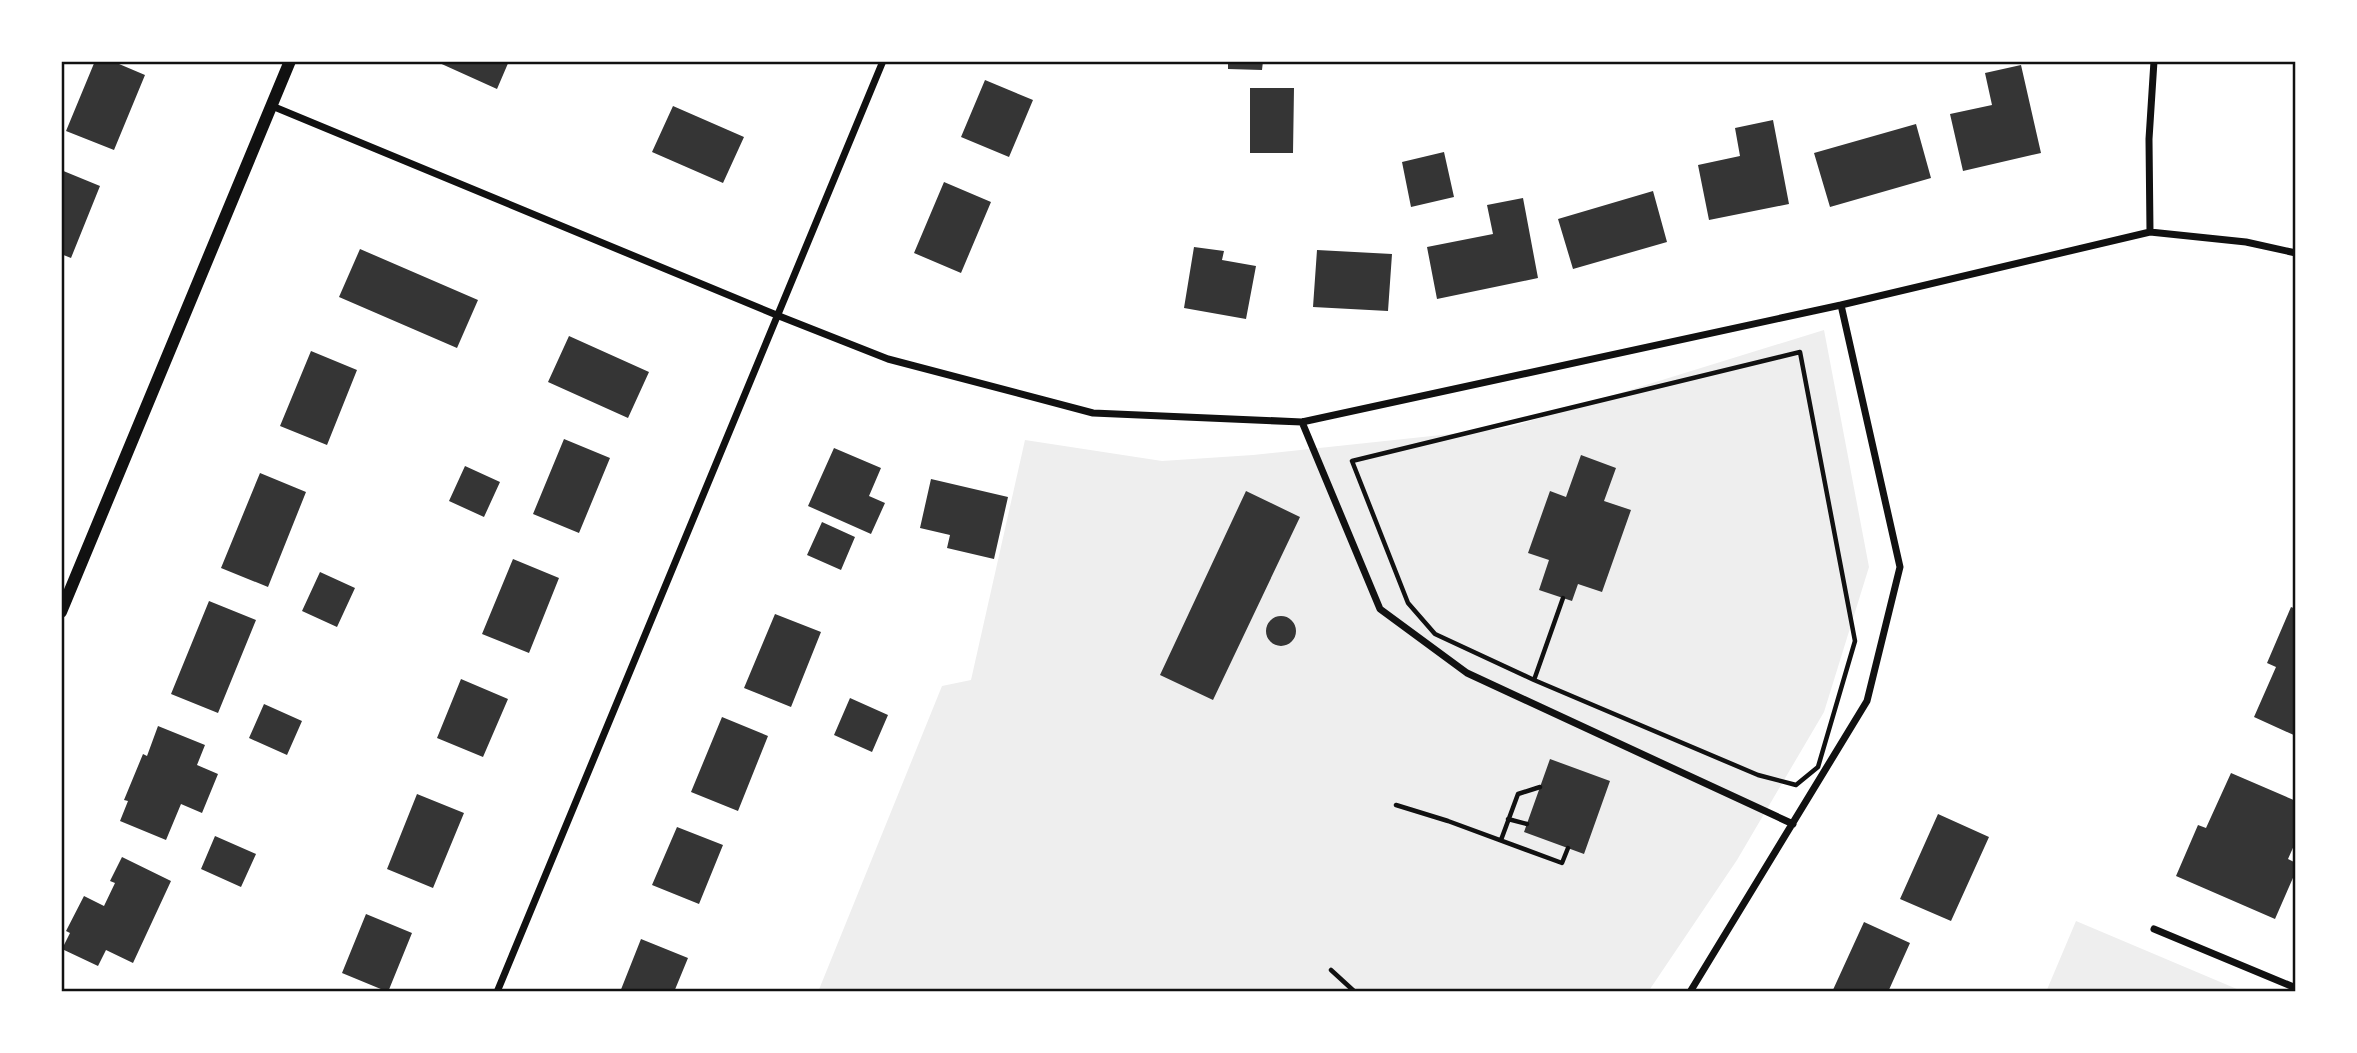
<svg xmlns="http://www.w3.org/2000/svg" width="2357" height="1053" font-family="Signika,sans-serif">
<style>
.green{fill:#eee}
.building{fill:#353535}
.lines{fill:none;stroke-linecap:round;stroke-linejoin:round}
.path{stroke:#111;stroke-width:4.5}
.minor{stroke:#111;stroke-width:7}
.tertiary{stroke:#111;stroke-width:12}
.neatline{fill:none;stroke:#111;stroke-width:2.5}
</style>
<rect width="100%" height="100%" fill="#fff"/>
<path class="green" d="M1824,330L1869,567L1824,712L1737,860L1648,992H818L942,686L971,680L1025,440L1162,461L1253,455L1507,428Z
M2076,921L2244,992H2046Z"/>
<path class="building" d="M95,61H112L145,75L114,150L66,131Z
M435,61H509L497,89Z
M1228,61H1263L1262,70L1228,69Z
M2021,65L2041,153L1963,171L1950,114L1992,105L1985,73Z
M985,80L1033,100L1009,157L961,137Z
M1250,88H1294L1293,153H1250Z
M673,106L744,137L723,183L652,152Z
M1773,120L1789,204L1709,220L1698,165L1740,156L1735,128Z
M1916,124L1931,178L1830,207L1814,153Z
M1444,152L1454,197L1411,207L1402,162Z
M61,170L100,186L71,258L61,254Z
M944,182L991,202L961,273L914,253Z
M1653,191L1667,242L1573,269L1558,219Z
M1523,198L1538,278L1437,299L1427,247L1493,234L1487,205Z
M1194,247L1224,251L1222,260L1256,266L1246,319L1184,308Z
M360,249L478,300L457,348L339,297Z
M1317,250L1392,254L1388,311L1313,307Z
M569,336L649,372L628,418L548,382Z
M311,351L357,370L327,445L280,426Z
M564,439L610,458L579,533L533,514Z
M834,448L881,468L869,496L885,503L871,534L808,506Z
M1581,455L1616,468L1604,501L1631,510L1602,592L1578,584L1572,601L1539,590L1549,560L1528,553L1550,491L1566,497Z
M465,466L500,482L484,517L449,501Z
M260,473L306,492L268,587L221,568Z
M931,479L1008,497L994,559L947,548L950,535L920,528Z
M1246,491L1300,517L1213,700L1160,675Z
M822,522L855,537L841,570L807,555Z
M513,559L559,578L529,653L482,634Z
M320,572L355,588L337,627L302,611Z
M209,601L256,620L218,713L171,694Z
M2291,607L2296,609V736L2254,717L2276,667L2267,663Z
M775,614L821,632L791,707L744,688Z
M1266 631a15 15 0 1 1 30 0a15 15 0 1 1-30 0Z
M461,679L508,699L483,757L437,738Z
M850,698L888,715L872,752L834,735Z
M264,704L302,721L287,755L249,738Z
M722,717L768,736L738,811L691,792Z
M158,726L205,745L197,765L218,774L202,813L181,804L166,840L120,821L128,801L124,800L143,754L147,756Z
M1550,759L1610,781L1584,854L1524,832Z
M2231,773L2296,801V841L2288,859L2296,863V871L2275,919L2176,876L2198,825L2206,828Z
M417,794L464,813L433,888L387,869Z
M1938,814L1989,837L1951,921L1900,899Z
M677,827L723,845L699,904L652,885Z
M215,836L256,854L241,887L201,869Z
M122,857L171,881L133,963L106,950L98,966L62,949L70,933L66,931L84,896L104,906L115,883L110,881Z
M366,914L412,933L388,992L342,973Z
M1864,922L1910,943L1888,992H1832Z
M641,939L688,958L674,992H620Z"/>
<g class="lines">
<path class="path" d="M1800,352L1855,641L1818,767L1796,785L1758,775L1534,680L1435,634L1408,603L1352,461Z
M1534,680L1563,598
M1396,805L1448,821L1562,863L1568,848
M1508,819L1527,824
M1501,840L1518,794L1540,787
M1331,970L1355,992"/>
<path class="minor" d="M272,106L779,316L888,359L1093,413L1302,422L1841,305L2150,232L2246,242L2296,253
M2150,232L2149,139L2154,61
M1302,422L1380,609L1467,673L1793,824
M2154,929L2296,988
M497,992L883,61
M1690,992L1867,701L1900,567L1841,305"/>
<path class="tertiary" d="M61,612L290,61"/>
</g>
<rect width="2357" height="1053" fill="none" stroke="#ffffff" stroke-width="126"/>
<rect x="63" y="63" width="2231" height="927" class="neatline"/>
</svg>
